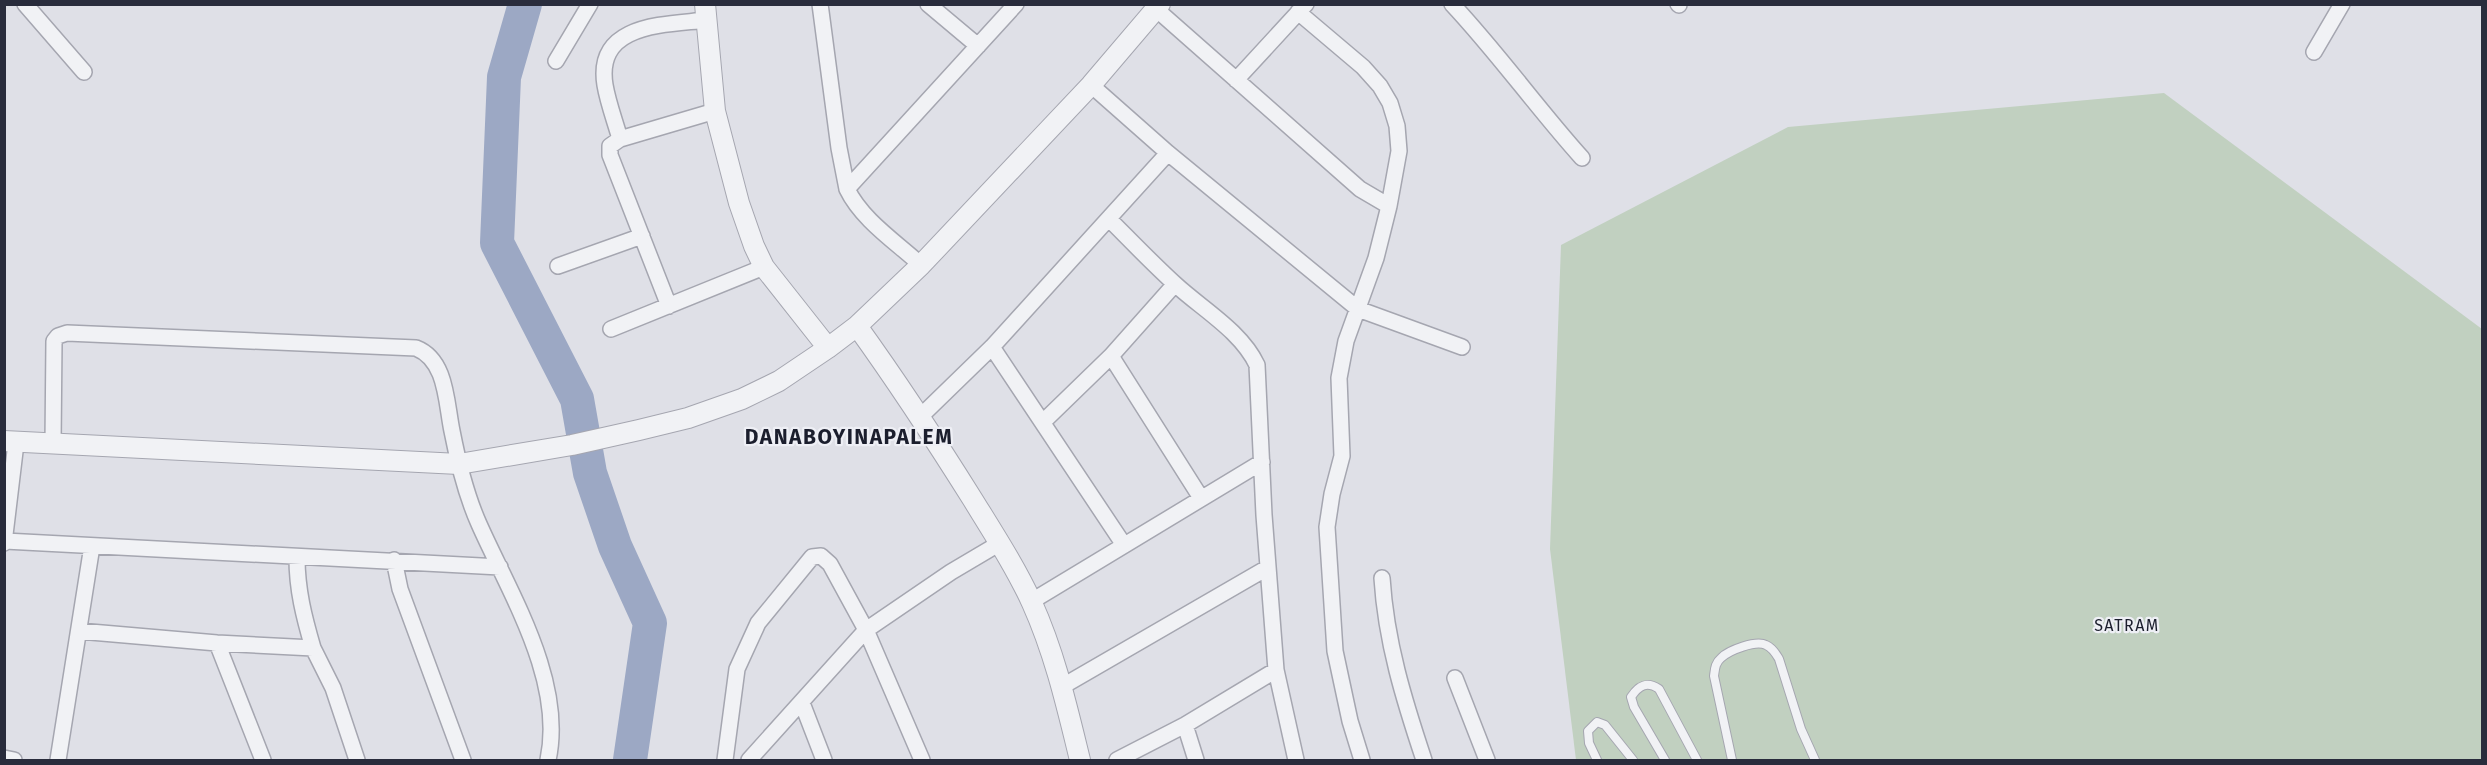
<svg xmlns="http://www.w3.org/2000/svg" width="2487" height="765" font-family="'Fira Sans',sans-serif">
<style>
.green{fill:#c1d0c0}
.lines{fill:none;stroke-linecap:round;stroke-linejoin:round}
.river{stroke:#9ca8c4;stroke-width:34}
.service-casing{stroke:#a5a6b0;stroke-width:10}
.minor-casing{stroke:#a5a6b0;stroke-width:18}
.tertiary-casing{stroke:#a5a6b0;stroke-width:22}
.service{stroke:#f1f2f5;stroke-width:8}
.minor{stroke:#f1f2f5;stroke-width:15}
.tertiary{stroke:#f1f2f5;stroke-width:20}
.labels{text-anchor:middle;dominant-baseline:central;stroke-width:4.5;stroke-linejoin:round;paint-order:stroke}
.neighbourhood-label{font-size:16px;letter-spacing:1.5px;fill:#1b1e2d;stroke:#eeeff5}
.district-label{font-size:21px;font-weight:bold;letter-spacing:1.5px;fill:#1b1e2d;stroke:#eeeff5}
</style>
<rect width="100%" height="100%" fill="#dfe0e7"/>
<path class="green" d="M2164,93L2482,329V760H1576L1550,549L1561,245L1788,127Z"/>
<g class="lines">
<path class="river" d="M525,4L504,77L497,243L577,399L590,473L615,546L650,623L630,760"/>
<g class="service-casing">
<path id="service" d="M1597,760L1589,743L1588,731L1597,722L1605,725L1633,760
M1665,760L1634,707L1631,697C1639,685 1647,681 1659,689L1697,760
M1732,760L1714,676C1715,669 1715,663 1721,658C1729,650 1756,640 1766,645C1773,648 1776,654 1779,659L1801,729L1815,760"/>
</g>
<g class="minor-casing">
<path id="minor" d="M25,4L84,72
M820,4L839,148L847,189
M928,4L978,46
M1452,4C1498,53 1537,108 1582,158
M1678,4L1679,5
M1156,9L1360,189L1389,206
M1298,12L1363,67L1380,86L1390,103L1397,126L1399,151L1389,206L1376,258L1346,341L1339,378L1342,456L1332,494L1327,527L1335,651L1350,721L1362,760
M2314,52L2342,4
M556,61L590,4
M1236,80L1306,4
M1091,85L1168,153L1358,309L1462,347
M620,139C615,121 608,103 605,85C595,23 665,25 706,20
M1109,219C1131,241 1152,263 1175,284C1202,309 1241,331 1257,365L1264,515L1276,670L1296,760
M921,265C896,242 862,220 847,189L1016,4
M558,266L642,236
M1175,284L1111,356L1201,498
M669,306L610,155V146L620,139L715,111
M611,329L764,267
M992,347L1124,545
M921,416L992,347L1168,153
M1043,422L1111,356
M53,443L54,341L58,336L67,333L416,348C447,360 446,403 452,431C458,462 466,495 479,524C510,594 565,681 548,760
M5,541L500,567
M4,543L16,443
M394,560L400,589L463,760
M1382,578C1386,642 1404,700 1424,760
M1032,601L1262,462
M79,631L217,643L313,648C304,617 297,590 297,558
M217,643L263,760
M313,648L333,688L357,760
M1455,678L1487,760
M1063,686L1267,568
M802,703L824,760
M1185,725L1196,760
M4,758L14,760
M58,760L92,546
M725,760L737,669L758,623L812,557L821,556L830,564L866,630L922,760
M749,760L866,630L951,572L1000,543
M1117,760L1185,725L1276,670"/>
</g>
<g class="tertiary-casing">
<path id="tertiary" d="M705,4L715,111L739,203L754,246L764,267L828,348
M857,326C898,383 936,441 973,500C994,534 1016,568 1032,603C1055,654 1067,707 1080,760
M4,441L459,464L572,445L639,430L688,418L742,399L779,381L828,348L857,326L921,265L1091,85L1160,4"/>
</g>
<use href="#service" class="service"/>
<use href="#minor" class="minor"/>
<use href="#tertiary" class="tertiary"/>
</g>
<g class="labels">
<g class="neighbourhood-label">
<text x="2127" y="625">SATRAM</text>
</g>
<g class="district-label">
<text x="849" y="437">DANABOYINAPALEM</text>
</g>
</g>
<rect width="2487" height="765" fill="none" stroke="#292c3c" stroke-width="12"/>
</svg>
